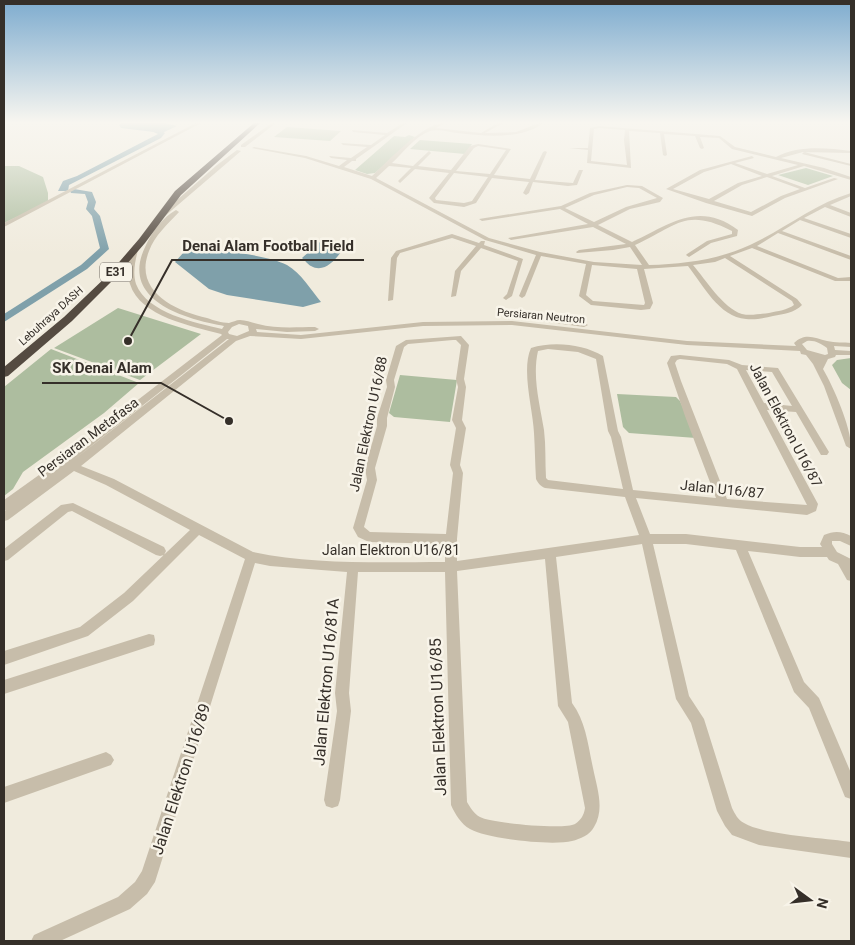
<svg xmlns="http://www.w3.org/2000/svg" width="855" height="945" font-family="Roboto,sans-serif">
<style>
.green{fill:#adbd9f}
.water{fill:#7fa0aa}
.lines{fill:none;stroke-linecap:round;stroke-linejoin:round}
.river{fill:#7fa0aa;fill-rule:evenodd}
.minor{fill:#c7bdaa;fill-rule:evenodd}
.highway{fill:#554b41;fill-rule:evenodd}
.labels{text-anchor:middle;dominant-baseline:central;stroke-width:5;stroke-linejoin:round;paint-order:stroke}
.far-street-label{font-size:11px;fill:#352f29;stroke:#f8f4e9}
.shield{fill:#f8f4e9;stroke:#706a63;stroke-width:1}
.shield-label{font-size:12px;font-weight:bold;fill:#352f29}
.street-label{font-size:14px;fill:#352f29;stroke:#f8f4e9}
.near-street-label{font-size:16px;fill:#352f29;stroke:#f8f4e9}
.leader{fill:none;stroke:#352f29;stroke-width:2}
.callout-dot{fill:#352f29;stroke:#f8f4e9;stroke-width:2}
.callout-label{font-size:15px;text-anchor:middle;font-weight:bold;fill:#352f29;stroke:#f8f4e9;stroke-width:5;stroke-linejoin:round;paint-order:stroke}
</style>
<rect width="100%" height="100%" fill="#f0ebdd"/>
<path class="green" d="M287,127L341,131L330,141L274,137Z
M409,135L415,137L375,173L367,174L355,170L394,136L405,137Z
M420,140L472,144L465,154L410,149Z
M4,166H19L43,177L48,193V202L4,223Z
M806,168L833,176L808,185L778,175Z
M118,308L201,334L140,380L54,348Z
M51,349L139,383L104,413L23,472L13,489L4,496V387Z
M851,358V390L842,383L832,365L837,360Z
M400,375L457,380L450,422L394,417L389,413Z
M617,394L676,397L680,401L696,438L629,433L623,427Z"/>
<path class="water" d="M121,123H165L177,126L162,133L121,128L119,125Z
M320,242L341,246L343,249C337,258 325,274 311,266C308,265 305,260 302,258Z
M195,248C219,251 266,254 287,265C301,273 311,290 321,302L303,307L227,295L209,289L175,262L184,252Z"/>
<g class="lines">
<path class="river" d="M133,123L153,126L165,133L161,138L69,185L68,191H58L63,181L77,176L158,134Z
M74,189L92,192L96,202L94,209L100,216L109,249L87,269L4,322V314L81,265L100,248L92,216L86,209L88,202L85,194L71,193L70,191Z"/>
<path class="minor" d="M196,123H201L4,227V223Z
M272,123H276L245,147H241V145Z
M403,123H407L356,159V161H352L344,167L372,176C387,162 424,122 445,123L436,128L481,133L498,123H503L485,133H488L516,132L539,123H544C520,140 485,136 457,133C449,132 438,129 430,131C415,136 403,153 392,163L413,166L429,151L431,153L418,166L451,170L470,146L478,144L511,149L494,175L530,179L543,152L545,151L547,152L535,180L573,183L579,170H583L577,185L568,186L533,182L529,193L526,195L523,193L529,182L492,178L476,203L464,207L434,203L429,198L449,173L415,169L400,183L398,181L411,168L389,166L376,178L489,238L540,252L594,262L642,265L630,247L613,250L577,253L576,252L579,250L626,244L593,227L511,240L508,238L588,224L560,209L482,221L479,219L561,206L590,193L627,185L642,186L663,198L660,202L630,209L598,225L632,242C669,225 698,200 738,230L737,236L711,243L689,257L686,255L687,254L707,241L732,234V231C685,207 677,226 635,245L649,265C684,264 717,260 750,245C785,229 814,204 851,193V196L830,205L851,213V217L825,207L804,218L851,234V238L800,220L782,231L851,256V260L778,233L757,246L838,278L851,277V281H835L752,248L730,256L797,299L802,305C794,313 784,314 773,316C765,318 756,320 746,319C719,317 703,285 688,266L644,269L653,303L650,309L641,310L591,305L579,296L586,264L541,256L525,296L522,298L519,296L536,255L485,240L371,179L305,158L252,148L254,147L306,156L339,166L347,160L331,158L329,156L351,158L367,147L343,145L341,143L371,145L385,135L353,132L352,130L387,133ZM478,146L506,150L490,174L456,171L474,148ZM454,173L488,177L472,201L464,203L436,200L435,198ZM627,187L639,188L657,198L626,207L594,222L565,208L594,195ZM725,258L792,301L794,305C787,310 778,311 769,313C760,314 750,316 742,314C723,308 706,280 693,265L715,262ZM592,265L637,269L645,303L644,305L593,301L586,295Z
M599,126L720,136L735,147L776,157C799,145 826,148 851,151V153L803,152L781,158L824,168L851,177V180L804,166L772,176L805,188L834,178L838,179L785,198L752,216L706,203L666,189L700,170L752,156L754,158L735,163L767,174L798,165L732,149L719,138L700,137L704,148L702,149L700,148L695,136L664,134L667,155L665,156L663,155L660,133L629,131L631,168L587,163L588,150L569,148H588L590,128ZM599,128L625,130L624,140L627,165L591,161L594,129ZM731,164L762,176L738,183L709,199L673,189L704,172ZM767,177L800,189L781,196L751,212L714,201L742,185Z
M237,150L241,151L165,216H161V214L217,165Z
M804,152L851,164V166L802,154Z
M176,210L179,212C167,225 155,235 149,251C133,291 175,311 207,318C213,320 222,323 229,323C233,322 236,320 240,320C246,320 253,323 258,324C276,329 297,327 315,327L319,329L315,331L287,332L256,329L257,332L301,335L423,322L512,321L687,341L796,346L794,343C805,332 815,338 827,341C835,343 844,342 851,343V347L834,346L835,350L851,351V355H836L835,357L828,359L823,369C834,388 852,429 851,449L846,446L824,386L813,364L806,355L801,354L800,351L687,345L512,325L423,326L301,339L250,336L236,341L81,466L114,479L253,552C313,565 384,562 445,562V544L369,542L358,537L353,528L367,480L365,468L377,426V418L387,387L386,380L396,346L406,340L461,336L469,345L464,379L466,387L462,420L466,428L460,465L463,473L457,539V561L639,535L625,497L545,488C540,486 538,483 536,479C535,464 535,448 534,433C533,409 521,370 531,348C553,341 583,344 603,356L618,431L621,437L633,490L716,498L685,416L667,363L671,356L680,355L729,360L742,365L778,368L829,452L827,455H821L796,412L767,410L818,504L816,511L807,515L636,498L650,534H686L800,547H822L820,544L824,535C834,531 841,531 851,536V546L840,541H832V544L837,552L851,559V581L847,580L838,564L829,560L827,557H800L748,551L804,682L819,698L851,773V799L845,797L809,708L794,692L736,550L686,544H653L689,696L704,719L732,808C735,814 738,820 744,823C763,835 827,838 851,842V858L759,845L732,835L725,826L717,811L691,723L676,699L642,544L556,557L572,703C586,722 588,745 593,768C597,788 605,809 594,827C590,835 580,839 572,841C552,846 487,839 470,829C461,824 455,814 451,805L445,572H358L349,693L351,711L340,800L338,806L332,808L326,806L324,800L337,711L335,693L347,572L270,566L255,563L155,882L147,894L130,909L60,941H31L34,935L118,897L135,882L142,871L245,559L199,535L133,601L88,636L4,665V651L80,627L124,593L190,530L106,485L74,471L8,520L4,521V511L6,510H4V500L60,460L222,335L221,334C192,326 140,317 130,284C125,271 130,258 133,246L136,244L139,246C136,258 132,271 136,284C147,313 196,323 222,329L224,326C184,319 118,300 146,245C152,232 163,217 176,210ZM239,324L248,326L249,331L237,336L229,334L228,332L232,327ZM227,339H229L71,462ZM453,340H456L461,345L456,379L458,387L452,420L456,428L450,465L453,473L446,534L370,532L364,527L377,480L375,468L387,426V418L395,387L394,380L404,347L408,344ZM807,341C815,340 821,344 827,348L828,354L825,355L807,350L802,344ZM548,349L578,352L596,359L608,431L611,437L623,489L548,480L546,478C545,462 546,446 544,430C540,405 532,377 538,351ZM680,359L727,364L737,369L807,505L727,499L681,381L675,363L677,360ZM746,370L772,372L792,406L764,403ZM545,559L558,706L568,722L585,808C584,815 581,820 575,824C564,830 491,823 480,817C474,814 470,807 467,802L457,571Z
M452,234L479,243L481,241H485L484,245L523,259L512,296L506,300L503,298L507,294L518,261L481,248L461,271L456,296L451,297L455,271L476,246L452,238L400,253L397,258L393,300L388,301L391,258L396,251Z
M538,317L584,323L588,325L584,327L541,321H538Z
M73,503L164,547L166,551L164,555L160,556L156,555L72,511L68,512L8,560L4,561V549L61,505Z
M149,634L154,635L155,640L154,645L4,694V680Z
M106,752L111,755L114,760L111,765L4,803V787Z"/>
<path class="highway" d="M254,123H260L181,195L145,243L114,279L72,321L8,376L4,377V367L64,317L108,275L139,239L175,191Z"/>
</g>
<linearGradient id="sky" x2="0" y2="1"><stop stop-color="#7eaccf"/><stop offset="0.48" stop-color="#f8f6f0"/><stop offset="1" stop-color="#f8f6f0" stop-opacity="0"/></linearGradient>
<rect width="855" height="255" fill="url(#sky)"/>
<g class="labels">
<g class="far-street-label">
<text transform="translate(51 316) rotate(-42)">Lebuhraya DASH</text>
<text transform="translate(541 316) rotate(5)">Persiaran Neutron</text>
</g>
<rect class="shield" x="100" y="262.5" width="32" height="19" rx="4"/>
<g class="shield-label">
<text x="116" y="272">E31</text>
</g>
<g class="street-label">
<text transform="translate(368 424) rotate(-78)">Jalan Elektron U16/88</text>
<text transform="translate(786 425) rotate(62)">Jalan Elektron U16/87</text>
<text transform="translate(88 437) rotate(-37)">Persiaran Metafasa</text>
<text transform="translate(722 489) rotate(6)">Jalan U16/87</text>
<text x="391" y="550">Jalan Elektron U16/81</text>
</g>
<g class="near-street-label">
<text transform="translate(326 682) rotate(-85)">Jalan Elektron U16/81A</text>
<text transform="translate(438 717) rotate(-92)">Jalan Elektron U16/85</text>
<text transform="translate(181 779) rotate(-72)">Jalan Elektron U16/89</text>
</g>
</g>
<path class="leader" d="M128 341L172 260H364M229 421L161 383H42"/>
<g class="callout-dot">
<circle cx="128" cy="341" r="5"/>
<circle cx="229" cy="421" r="5"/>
</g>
<g class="callout-label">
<text x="268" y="251">Denai Alam Football Field</text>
<text x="102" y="373">SK Denai Alam</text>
</g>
<rect width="855" height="945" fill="none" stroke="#352f29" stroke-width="10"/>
<g transform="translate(810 900) rotate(105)" stroke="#f8f4e9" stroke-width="4" paint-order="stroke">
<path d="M0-4L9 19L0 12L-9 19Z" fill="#352f29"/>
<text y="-8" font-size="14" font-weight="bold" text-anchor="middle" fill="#352f29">N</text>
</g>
</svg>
